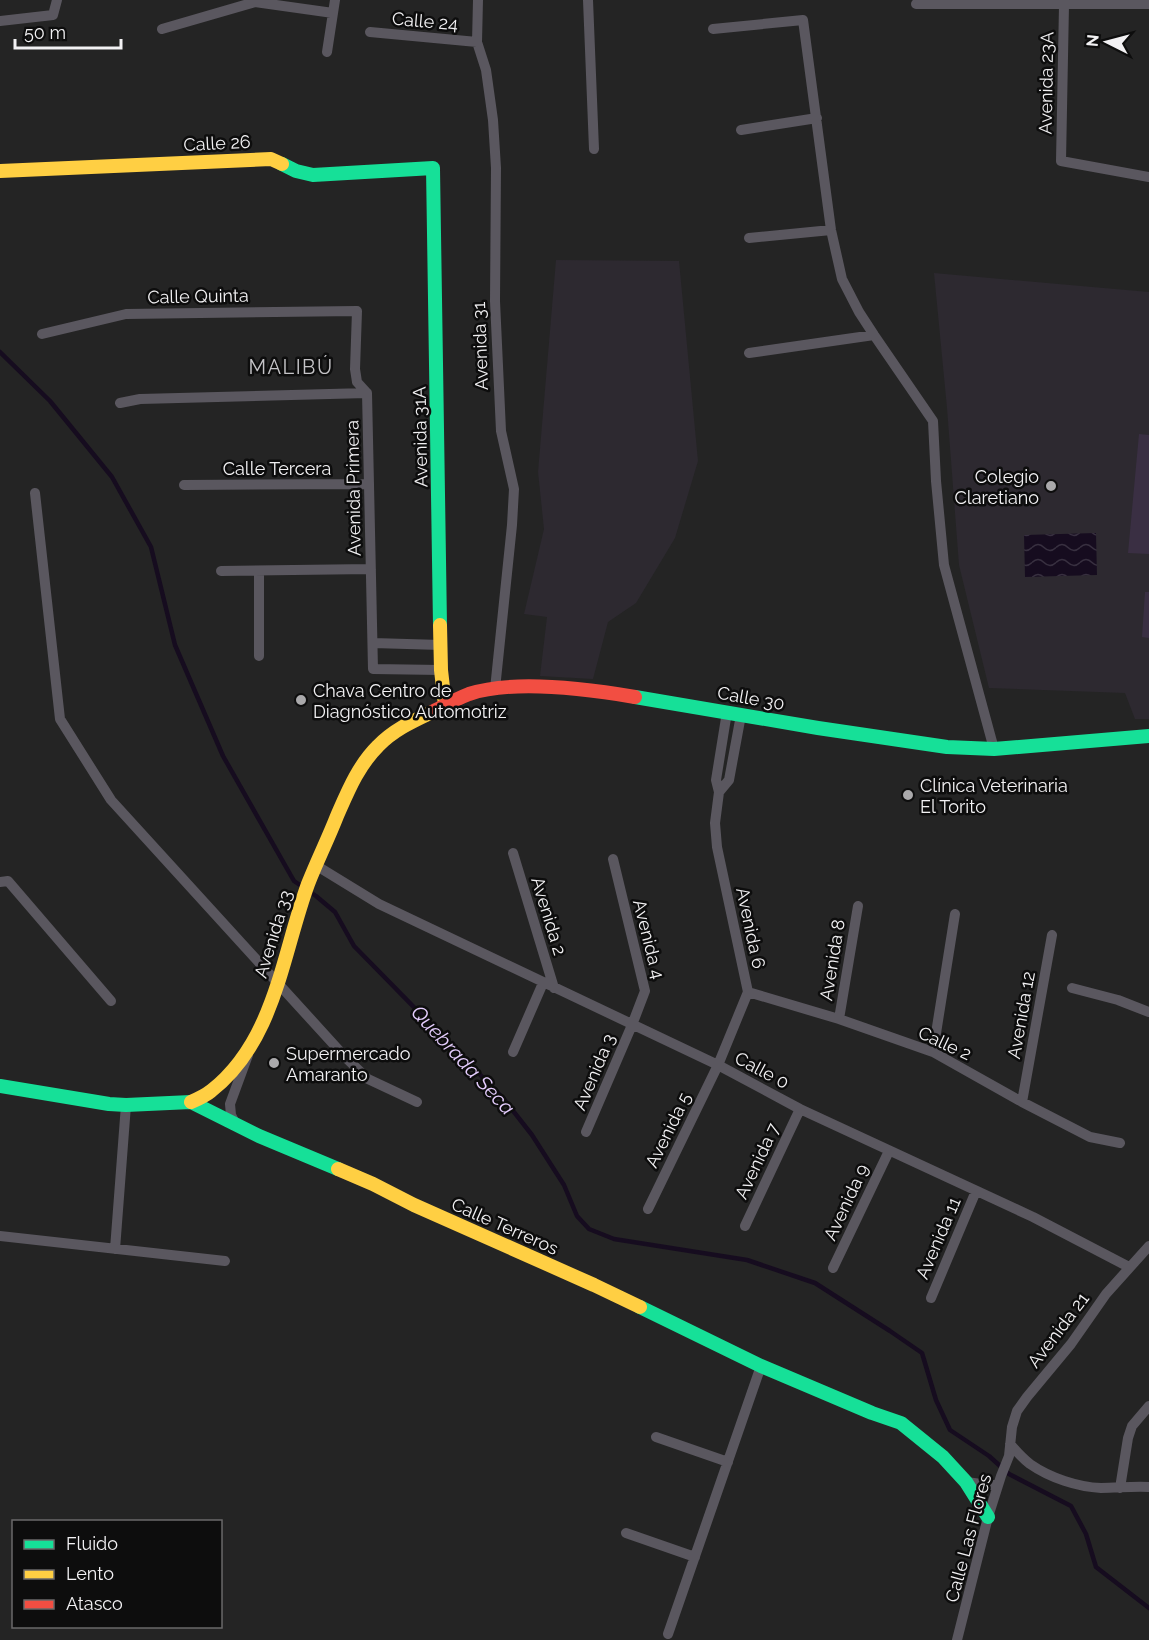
<svg xmlns="http://www.w3.org/2000/svg" width="1149" height="1640" font-family="Raleway,sans-serif">
<style>
.built{fill:#2d2930}
.pitch{fill:#3a2f43}
.water{fill:url(#water-waves)}
.lines{fill:none;stroke-linecap:round;stroke-linejoin:round}
.stream{stroke:#160c1f;stroke-width:4.5}
.street{stroke:#5a575f;stroke-width:10}
.fast{stroke:#16e098;stroke-width:14}
.slow{stroke:#ffcf43;stroke-width:14}
.jam{stroke:#f24e42;stroke-width:14}
.poi-dot{fill:#aaa9ab;stroke:#0d0d0d;stroke-width:2}
.labels{text-anchor:middle;dominant-baseline:central;stroke-width:5;stroke-linejoin:round;paint-order:stroke}
.street-label{font-size:18px;fill:#f2f1f3;stroke:#0d0d0d}
.poi-label{font-size:18px;fill:#f2f1f3;stroke:#0d0d0d;text-anchor:start}
.neighbourhood-label{font-size:20px;letter-spacing:1.5px;fill:#c5c4c7;stroke:#0d0d0d}
.water-label{font-size:20px;font-style:italic;fill:#e6ceff;stroke:#0d0d0d}
</style>
<defs>
<pattern id="water-waves" width="16" height="10" patternUnits="userSpaceOnUse" patternTransform="scale(1.5)"><rect width="16" height="10" fill="#160c1f"/><path d="M0 5q4-4 8 0t8 0" fill="none" stroke="#383040"/></pattern>
</defs>
<rect width="100%" height="100%" fill="#242424"/>
<path class="built" d="M556,260L679,261L698,461L675,538L636,603L608,622L593,679L540,676L547,617L524,614L544,529L538,472Z
M934,273L1149,292V719H1135L1125,693L989,688L959,565L947,408Z"/>
<path class="pitch" d="M1139,434L1149,435V554L1128,553Z
M1145,592H1149V638L1142,637Z"/>
<path class="water" d="M1096,533L1097,575L1025,577L1024,535Z"/>
<g class="lines">
<path class="stream" d="M0,352L50,401L112,477L151,547L175,645L223,756L294,881L316,896L335,912L354,946L503,1098L532,1135L564,1185L577,1216L589,1229L614,1239L747,1260L815,1283L890,1331L922,1353L936,1400L950,1430L989,1456L1009,1474L1071,1506L1086,1534L1096,1567L1149,1608"/>
<path class="street" d="M478,0L477,42L486,70L493,120L496,168L495,301L501,431L514,489L512,525L495,689
M588,0L594,149
M916,4H1149
M1064,5L1061,161L1149,177
M0,21L53,15L57,0
M162,29L255,2L333,13
M713,29L803,20L831,230L842,279L859,312L874,335L933,421L936,481L944,565L994,749
M370,32L477,42
M327,52L335,0
M741,130L817,118
M749,238L831,230
M42,334L126,314L357,311L355,369L357,382L367,393L373,669L441,670
M749,353L874,335
M120,403L140,399L367,393
M184,485L369,484
M35,493L60,719L111,800L346,1058L368,1079L417,1102
M221,571L371,569
M259,571V656
M373,643L441,645
M719,792L729,780L741,715
M513,853L554,988
M317,866L379,904L718,1065L800,1109L1033,1217L1129,1267
M0,882L8,881L111,1001
M1072,988L1118,1000L1149,1012
M748,992L839,1019L933,1052L1022,1102L1090,1137L1120,1143
M839,1019L858,906
M513,1052L543,983
M933,1052L955,914
M1022,1102L1052,935
M236,1125L231,1115L230,1104L248,1055
M586,1132L632,1025L645,991L613,859
M648,1209L718,1065L748,992L717,847L715,823L719,792L716,780L727,712
M745,1226L800,1109
M0,1236L225,1261
M115,1249L126,1105
M833,1268L889,1151
M931,1298L976,1191
M656,1437L728,1462
M1010,1444C1016,1451 1022,1458 1030,1464C1050,1478 1078,1487 1101,1488C1117,1488 1133,1486 1149,1487
M966,1482L989,1485H998
M1120,1488L1128,1438L1132,1426L1149,1406
M626,1533L695,1557
M668,1634L761,1366
M957,1640L988,1517L1001,1476L1009,1456L1012,1427L1017,1411L1027,1397L1071,1344L1106,1294L1149,1246"/>
<path class="fast" d="M282,164L296,171L313,175L433,168L440,625
M635,697L818,728L947,747L994,749L1149,736
M0,1086L109,1104L126,1105L191,1102L259,1136L338,1169
M640,1307L761,1366L872,1413L901,1423L943,1457L966,1482L988,1517"/>
<path class="slow" d="M0,171L271,159L282,164
M440,625L441,670L445,705
M191,1102C198,1099 205,1096 211,1091C275,1041 282,955 308,884C317,861 328,839 337,816C348,791 358,766 378,746C393,730 413,721 432,712
M338,1169L373,1184L414,1205L594,1285L640,1307"/>
<path class="jam" d="M432,712C444,706 456,699 469,694C514,679 588,689 635,697"/>
</g>
<g class="poi-dot">
<circle cx="1051" cy="486" r="6"/>
<circle cx="301" cy="700" r="6"/>
<circle cx="908" cy="795" r="6"/>
<circle cx="274" cy="1063" r="6"/>
</g>
<g class="labels">
<g class="street-label">
<text transform="translate(425 21) rotate(5)">Calle 24</text>
<text transform="translate(1046 83) rotate(-89)">Avenida 23A</text>
<text transform="translate(217 143) rotate(-3)">Calle 26</text>
<text transform="translate(198 296) rotate(-1)">Calle Quinta</text>
<text transform="translate(480 346) rotate(-92)">Avenida 31</text>
<text transform="translate(420 437) rotate(-91)">Avenida 31A</text>
<text x="277" y="468">Calle Tercera</text>
<text transform="translate(353 488) rotate(-91)">Avenida Primera</text>
<text transform="translate(751 698) rotate(10)">Calle 30</text>
<text transform="translate(549 916) rotate(73)">Avenida 2</text>
<text transform="translate(751 928) rotate(78)">Avenida 6</text>
<text transform="translate(273 934) rotate(-73)">Avenida 33</text>
<text transform="translate(649 939) rotate(76)">Avenida 4</text>
<text transform="translate(832 960) rotate(-81)">Avenida 8</text>
<text transform="translate(1021 1015) rotate(-80)">Avenida 12</text>
<text transform="translate(945 1043) rotate(25)">Calle 2</text>
<text transform="translate(762 1070) rotate(28)">Calle 0</text>
<text transform="translate(594 1072) rotate(-67)">Avenida 3</text>
<text transform="translate(668 1130) rotate(-64)">Avenida 5</text>
<text transform="translate(757 1161) rotate(-65)">Avenida 7</text>
<text transform="translate(846 1202) rotate(-65)">Avenida 9</text>
<text transform="translate(505 1226) rotate(24)">Calle Terreros</text>
<text transform="translate(938 1238) rotate(-67)">Avenida 11</text>
<text transform="translate(1058 1330) rotate(-53)">Avenida 21</text>
<text transform="translate(968 1538) rotate(-75)">Calle Las Flores</text>
</g>
<g class="poi-label">
<text x="1039" y="476" text-anchor="end">Colegio<tspan x="1039" dy="21">Claretiano</tspan></text>
<text x="313" y="690">Chava Centro de<tspan x="313" dy="21">Diagnóstico Automotriz</tspan></text>
<text x="920" y="785">Clínica Veterinaria<tspan x="920" dy="21">El Torito</tspan></text>
<text x="286" y="1053">Supermercado<tspan x="286" dy="21">Amaranto</tspan></text>
</g>
<g class="neighbourhood-label">
<text x="291" y="367">MALIBÚ</text>
</g>
<g class="water-label">
<text transform="translate(463 1060) rotate(47)">Quebrada Seca</text>
</g>
</g>
<rect x="12" y="1520" width="210" height="108" fill="#0d0d0d" stroke="#696869" stroke-width="1.5"/>
<rect x="24" y="1540" width="30" height="9" fill="#16e098" stroke="#696869" stroke-width="1.5"/>
<text x="66" y="1550" font-size="18" fill="#f2f1f3">Fluido</text>
<rect x="24" y="1570" width="30" height="9" fill="#ffcf43" stroke="#696869" stroke-width="1.5"/>
<text x="66" y="1580" font-size="18" fill="#f2f1f3">Lento</text>
<rect x="24" y="1600" width="30" height="9" fill="#f24e42" stroke="#696869" stroke-width="1.5"/>
<text x="66" y="1610" font-size="18" fill="#f2f1f3">Atasco</text>
<g transform="translate(1107 42) rotate(276)" stroke="#0d0d0d" stroke-width="4.5" paint-order="stroke">
<path d="M0-4.5L10 22L0 15L-10 22Z" fill="#f2f1f3"/>
<text y="-9" font-size="16" font-weight="bold" text-anchor="middle" fill="#f2f1f3">N</text>
</g>
<path d="M15 39v9h106v-9" fill="none" stroke="#f2f1f3" stroke-width="3"/>
<text x="24" y="39" font-size="18" fill="#f2f1f3" stroke="#0d0d0d" stroke-width="4.5" paint-order="stroke">50 m</text>
</svg>
